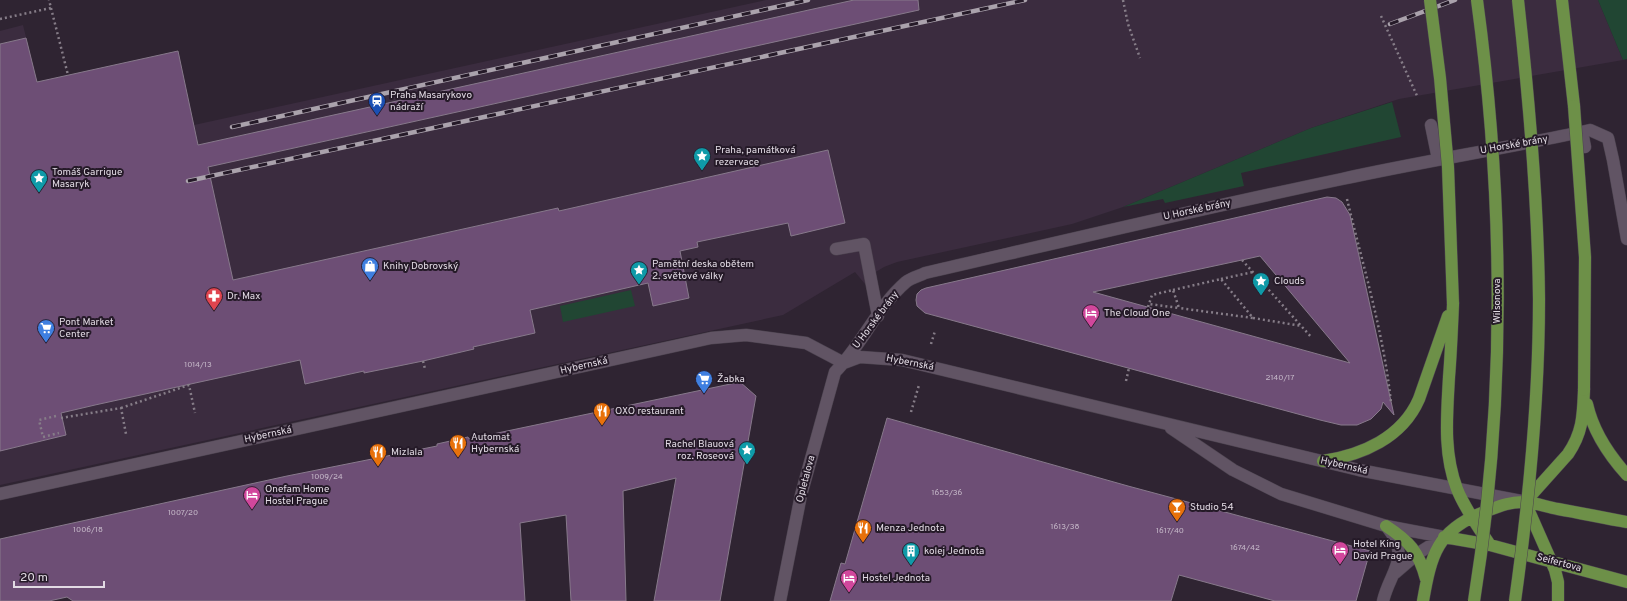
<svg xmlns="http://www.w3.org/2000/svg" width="1627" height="601" font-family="Overpass,sans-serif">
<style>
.built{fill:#3b2c3f}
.green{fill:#214633}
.building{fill:#6d4e75;stroke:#87798b;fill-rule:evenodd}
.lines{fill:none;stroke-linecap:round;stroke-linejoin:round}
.minor-casing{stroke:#4c434f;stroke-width:13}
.major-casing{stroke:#4c434f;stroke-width:13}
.path{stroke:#867d88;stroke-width:2.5;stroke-dasharray:2 3;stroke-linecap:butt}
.minor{stroke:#615464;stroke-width:12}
.major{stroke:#6d9048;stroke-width:12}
.rail-casing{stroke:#aaa2ac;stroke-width:4.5}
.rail{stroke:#251a28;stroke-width:3;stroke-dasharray:9;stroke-linecap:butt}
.major-bridge-casing{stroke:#4c434f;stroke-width:13;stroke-linecap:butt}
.major-bridge{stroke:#6d9048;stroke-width:12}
.labels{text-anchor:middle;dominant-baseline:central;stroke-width:4;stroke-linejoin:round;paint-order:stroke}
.number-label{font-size:8px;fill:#c5b8c8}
.poi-label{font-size:10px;fill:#e2dbe4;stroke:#251a28;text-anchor:start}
.street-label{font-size:10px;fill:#e2dbe4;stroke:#251a28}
</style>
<rect width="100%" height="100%" fill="#2f2432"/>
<path class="built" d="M766,0H1598L1623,60L1399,99L1311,128L1123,207L1072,224L897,262L884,267L874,273L865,284L855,272L783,315L0,485V31L23,25L37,82L91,70L194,125Z"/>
<path class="green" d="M1598,0H1627V59L1623,60Z
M1392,102L1401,137L1241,173L1244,186L1165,203L1163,199L1123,207L1311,128Z
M631,290L635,306L563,322L560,306Z"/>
<path class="building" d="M854,0H918L919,10L208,167L233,280L558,208L559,211L828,150L845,223L791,236L788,223L697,242L698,247L680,251L689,298L653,306L648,283L530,310L535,333L473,347L474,349L423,361L364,373V371L305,384L300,360L95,405L61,413L66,435L0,451V44L26,38L37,82L178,51L198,145Z
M1327,197L1336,198L1342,202L1350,215L1394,415L1383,402L1381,409L1371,419L1357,425H1341L1320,420L925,313L917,306L916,300L917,294L921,290L926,288ZM1260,256L1350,363L1093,292L1242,260Z
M740,382L756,396L720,601H654L676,478L623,491L626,601H571L566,515L520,523L525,601H73L67,597L49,601H0V539L287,476L437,446V444L468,437L469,439Z
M887,418L1128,486L1370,551L1356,601H1275L1179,575L1171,601H830L841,563L845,564Z"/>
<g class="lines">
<g class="minor-casing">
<path id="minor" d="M1431,125L1438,159
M1582,132L1585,147
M836,249L864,244L878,316
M1171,428L1233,470L1281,494L1386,526L1444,537
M0,494L711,338L746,335L806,343L844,363L860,357L902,360L1359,470L1521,501
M1395,573L1417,554L1444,537
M780,601L801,495L835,372C862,345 877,307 906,282C911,278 919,276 925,273C1064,241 1203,208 1342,179C1424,161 1508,148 1590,130L1608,138L1613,160L1627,239
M1383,601C1390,571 1412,558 1387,527"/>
</g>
<g class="major-casing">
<path id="major" d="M1562,0L1574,106
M1453,304C1452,328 1451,353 1449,377C1447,415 1443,453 1457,489C1465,509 1478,527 1490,545
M1587,404C1593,431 1608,454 1627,475
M1323,461C1362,455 1402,438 1419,399L1448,316
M1525,502L1568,454C1583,432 1583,415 1584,390
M1525,502L1555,570L1558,582V601
M1386,526C1409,541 1419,552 1426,579
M1444,537L1490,545L1627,582
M1423,601C1431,555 1437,530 1484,512C1497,507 1511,501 1525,502C1536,503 1547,507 1558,509C1581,513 1604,518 1627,522"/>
</g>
<path class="path" d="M1123,0L1128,24L1140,58
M51,8L68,75
M1381,16L1418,98
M0,19L51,8L49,0
M1347,199C1363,266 1384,334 1391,403
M1242,260L1312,338
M1221,279L1253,272
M1173,290L1221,279L1253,318L1179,308
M1148,307L1152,295L1173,290L1179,308L1149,304
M1253,318L1302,326
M931,344L935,331
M423,361L425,369
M1126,381L1129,368
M121,408L189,385L195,413
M911,412L919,385
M56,416L39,420L43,437L59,433
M61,418L121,408L126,434"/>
<use href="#minor" class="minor"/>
<use href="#major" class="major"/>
<g class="rail-casing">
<path id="rail" d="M1390,24L1455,0
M232,127L808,0
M188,181L1025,0"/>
</g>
<use href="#rail" class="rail"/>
<g class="major-bridge-casing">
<path id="major-bridge" d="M1430,0L1440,78L1448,167L1453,304
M1574,106L1585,257L1584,390
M1474,601C1506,402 1504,199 1477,0
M1515,601C1529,501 1539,400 1539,299C1538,199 1529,99 1518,0"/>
</g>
<use href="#major-bridge" class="major-bridge"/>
</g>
<defs>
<g id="station-pin" transform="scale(0.9)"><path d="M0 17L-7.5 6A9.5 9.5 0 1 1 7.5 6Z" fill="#1a4fb4" stroke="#251a28"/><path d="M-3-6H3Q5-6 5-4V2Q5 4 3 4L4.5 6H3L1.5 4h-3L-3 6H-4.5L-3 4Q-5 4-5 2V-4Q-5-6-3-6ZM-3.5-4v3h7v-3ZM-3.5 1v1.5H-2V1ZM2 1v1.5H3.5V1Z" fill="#fff"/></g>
<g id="sight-pin" transform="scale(0.9)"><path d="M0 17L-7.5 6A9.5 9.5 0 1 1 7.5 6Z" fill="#0f9aa8" stroke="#251a28"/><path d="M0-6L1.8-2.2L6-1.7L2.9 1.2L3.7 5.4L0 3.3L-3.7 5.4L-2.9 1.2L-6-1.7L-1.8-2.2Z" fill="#fff"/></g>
<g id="shop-pin" transform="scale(0.9)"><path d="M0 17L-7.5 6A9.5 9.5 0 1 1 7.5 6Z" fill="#3f7fe0" stroke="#251a28"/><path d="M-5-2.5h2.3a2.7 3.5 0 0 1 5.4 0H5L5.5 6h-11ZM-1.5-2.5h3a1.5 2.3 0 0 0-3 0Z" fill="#fff"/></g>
<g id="pharmacy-pin" transform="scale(0.9)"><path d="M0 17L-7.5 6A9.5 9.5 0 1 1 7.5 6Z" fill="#e0444e" stroke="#251a28"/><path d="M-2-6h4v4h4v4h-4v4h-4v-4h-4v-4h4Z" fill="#fff"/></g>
<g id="hotel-pin" transform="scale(0.9)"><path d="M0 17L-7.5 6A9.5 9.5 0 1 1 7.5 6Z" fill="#d1479c" stroke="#251a28"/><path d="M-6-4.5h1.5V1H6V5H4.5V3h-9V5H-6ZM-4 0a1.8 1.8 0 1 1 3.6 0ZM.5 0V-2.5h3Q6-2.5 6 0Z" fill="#fff"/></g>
<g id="supermarket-pin" transform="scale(0.9)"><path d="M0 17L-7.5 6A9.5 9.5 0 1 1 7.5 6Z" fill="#3f7fe0" stroke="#251a28"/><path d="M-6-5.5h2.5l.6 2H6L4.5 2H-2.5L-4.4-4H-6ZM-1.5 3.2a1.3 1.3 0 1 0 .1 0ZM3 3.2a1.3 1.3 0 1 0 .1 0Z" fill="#fff"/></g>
<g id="restaurant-pin" transform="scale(0.9)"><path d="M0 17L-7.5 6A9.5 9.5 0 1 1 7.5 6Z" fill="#e8710a" stroke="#251a28"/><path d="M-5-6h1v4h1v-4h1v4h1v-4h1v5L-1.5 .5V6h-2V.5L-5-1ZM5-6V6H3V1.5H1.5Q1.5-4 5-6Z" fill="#fff"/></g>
<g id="bar-pin" transform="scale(0.9)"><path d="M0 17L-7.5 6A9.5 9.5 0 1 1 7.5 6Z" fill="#e8710a" stroke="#251a28"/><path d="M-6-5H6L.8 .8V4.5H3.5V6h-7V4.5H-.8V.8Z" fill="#fff"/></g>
<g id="building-pin" transform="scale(0.9)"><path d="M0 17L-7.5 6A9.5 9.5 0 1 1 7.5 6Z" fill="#0f9aa8" stroke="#251a28"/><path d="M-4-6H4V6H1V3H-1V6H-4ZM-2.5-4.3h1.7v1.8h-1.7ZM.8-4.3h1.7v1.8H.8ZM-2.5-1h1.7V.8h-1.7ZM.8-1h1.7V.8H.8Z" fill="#fff"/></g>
</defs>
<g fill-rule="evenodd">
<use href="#station-pin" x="377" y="101"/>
<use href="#sight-pin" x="702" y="156"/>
<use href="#sight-pin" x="39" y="178"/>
<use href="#shop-pin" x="370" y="266"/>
<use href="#sight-pin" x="639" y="270"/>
<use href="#sight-pin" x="1261" y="281"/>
<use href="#pharmacy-pin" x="214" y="296"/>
<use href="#hotel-pin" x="1091" y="313"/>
<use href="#supermarket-pin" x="46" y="328"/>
<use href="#supermarket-pin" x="704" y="379"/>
<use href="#restaurant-pin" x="602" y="411"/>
<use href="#restaurant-pin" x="458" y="443"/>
<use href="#sight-pin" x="747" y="450"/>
<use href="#restaurant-pin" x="378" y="452"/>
<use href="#hotel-pin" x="252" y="495"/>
<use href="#bar-pin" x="1177" y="507"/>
<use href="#restaurant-pin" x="863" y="528"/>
<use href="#hotel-pin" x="1340" y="550"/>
<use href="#building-pin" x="911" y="551"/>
<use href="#hotel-pin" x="849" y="578"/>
</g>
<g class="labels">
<g class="number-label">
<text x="198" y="365">1014/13</text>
<text x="1280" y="378">2140/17</text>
<text x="327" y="477">1009/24</text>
<text x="947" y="493">1653/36</text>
<text x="183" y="513">1007/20</text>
<text x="1065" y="527">1613/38</text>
<text x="88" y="530">1006/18</text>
<text x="1170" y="531">1617/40</text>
<text x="1245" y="548">1674/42</text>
</g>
<g class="poi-label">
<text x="390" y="95">Praha Masarykovo<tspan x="390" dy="12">nádraží</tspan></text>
<text x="715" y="150">Praha, památková<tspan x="715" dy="12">rezervace</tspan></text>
<text x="52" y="172">Tomáš Garrigue<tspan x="52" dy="12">Masaryk</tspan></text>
<text x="652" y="264">Pamětní deska obětem<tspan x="652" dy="12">2. světové války</tspan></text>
<text x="383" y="266">Knihy Dobrovský</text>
<text x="1274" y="281">Clouds</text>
<text x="227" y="296">Dr. Max</text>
<text x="1104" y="313">The Cloud One</text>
<text x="59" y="322">Pont Market<tspan x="59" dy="12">Center</tspan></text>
<text x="717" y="379">Žabka</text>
<text x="615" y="411">OXO restaurant</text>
<text x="471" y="437">Automat<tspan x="471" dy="12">Hybernská</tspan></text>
<text x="734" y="444" text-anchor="end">Rachel Blauová<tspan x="734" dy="12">roz. Roseová</tspan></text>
<text x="391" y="452">Mizlala</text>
<text x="265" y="489">Onefam Home<tspan x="265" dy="12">Hostel Prague</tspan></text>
<text x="1190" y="507">Studio 54</text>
<text x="876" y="528">Menza Jednota</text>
<text x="1353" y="544">Hotel King<tspan x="1353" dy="12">David Prague</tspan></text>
<text x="924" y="551">kolej Jednota</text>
<text x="862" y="578">Hostel Jednota</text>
</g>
<g class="street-label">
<text transform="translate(1514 145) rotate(-10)">U Horské brány</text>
<text transform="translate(1197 210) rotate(-12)">U Horské brány</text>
<text transform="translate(1497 301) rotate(-90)">Wilsonova</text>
<text transform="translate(876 320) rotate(-53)">U Horské brány</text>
<text transform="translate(910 363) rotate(11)">Hybernská</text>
<text transform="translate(584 366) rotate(-13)">Hybernská</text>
<text transform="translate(268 435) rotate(-12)">Hybernská</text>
<text transform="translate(1344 466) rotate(13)">Hybernská</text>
<text transform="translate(806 479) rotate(-75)">Opletalova</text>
<text transform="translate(1559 563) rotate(15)">Seifertova</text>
</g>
</g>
<path d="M14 581v6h90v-6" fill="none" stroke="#e2dbe4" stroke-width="2"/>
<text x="20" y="581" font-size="12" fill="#e2dbe4" stroke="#251a28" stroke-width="3" paint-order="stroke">20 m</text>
</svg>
